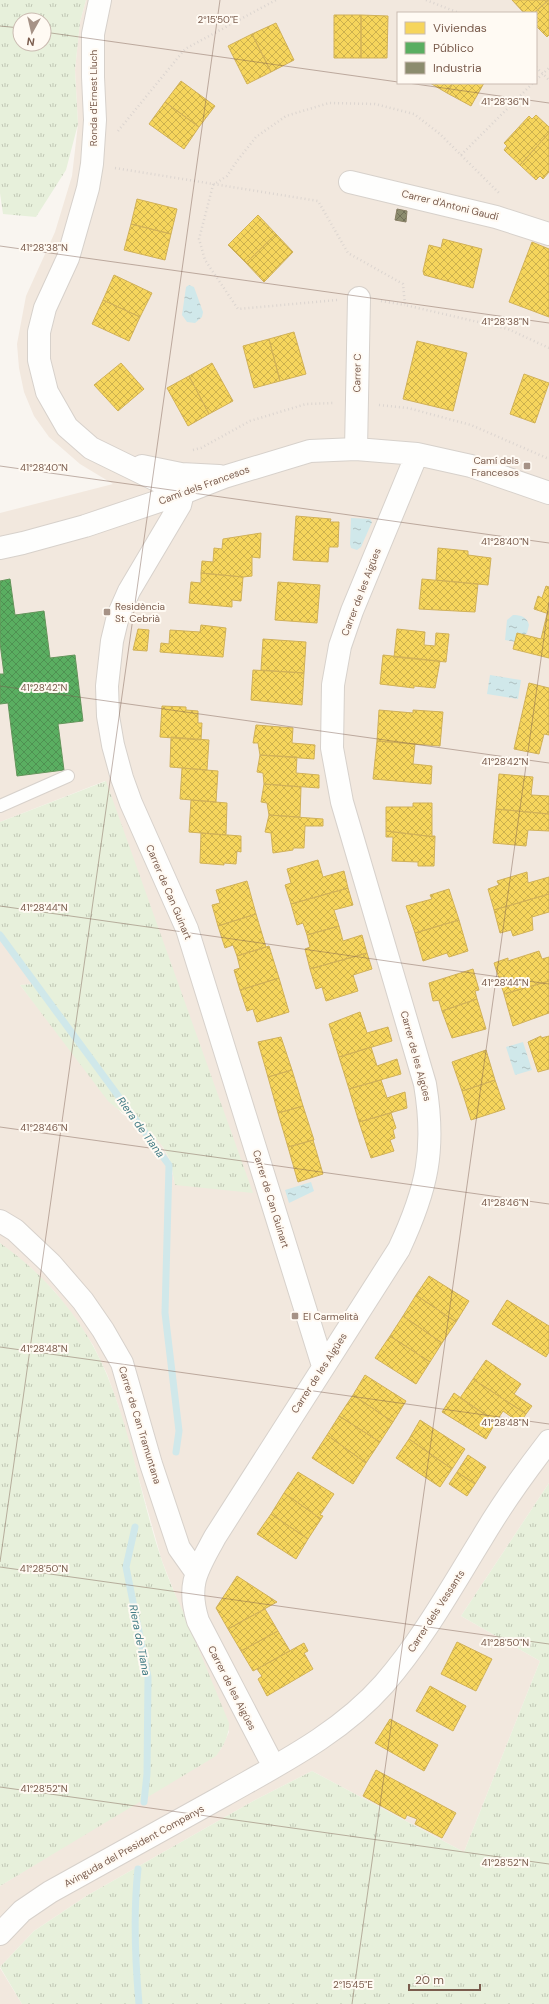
<svg xmlns="http://www.w3.org/2000/svg" width="549" height="2004" font-family="'DM Sans',sans-serif">
<style>
.residential{fill:#f2e8de;fill-rule:evenodd}
.grass{fill:url(#grass-tufts);fill-rule:evenodd}
.water{fill:url(#water-ripples)}
.homes{fill:url(#homes-cross-hatch);stroke:#d1b158}
.public{fill:url(#public-cross-hatch);stroke:#64955b}
.industry{fill:url(#industry-cross-hatch);stroke:#877e64}
.lines{fill:none;stroke-linecap:round;stroke-linejoin:round}
.stream{stroke:#d0e8ea;stroke-width:7}
.lane-casing{stroke:#d7d1cb;stroke-width:14}
.street-casing{stroke:#d7d1cb;stroke-width:24}
.path{stroke:#dcd5d0;stroke-width:2.5;stroke-dasharray:1 3;stroke-linecap:butt}
.lane{stroke:#fefefd;stroke-width:12}
.street{stroke:#fefefd;stroke-width:22}
.ticks{fill:none;stroke:#7a5c4d;stroke-width:1;stroke-opacity:0.45}
.poi-dot{fill:#a69286;stroke:#fffaf3;stroke-width:1.5}
.labels{text-anchor:middle;dominant-baseline:central;stroke-width:4;stroke-linejoin:round;paint-order:stroke}
.street-label{font-size:10px;fill:#7a5c4d;stroke:#fffaf3}
.poi-label{font-size:10px;fill:#7a5c4d;stroke:#fffaf3;text-anchor:start}
.water-label{font-size:11px;font-style:italic;fill:#437c86;stroke:#fffaf3}
.ticks-label{font-size:10px;text-anchor:middle;fill:#7a5c4d;stroke:#fffaf3;stroke-width:4;stroke-linejoin:round;paint-order:stroke}
</style>
<defs>
<pattern id="grass-tufts" width="24" height="20" patternUnits="userSpaceOnUse"><rect width="24" height="20" fill="#e7f0db"/><path d="M3 7l-1-3M5 7V3M7 7l1-3M15 17l-1-3M17 17v-4M19 17l1-3" fill="none" stroke="#c0c6b4"/></pattern>
<pattern id="water-ripples" width="26" height="14" patternUnits="userSpaceOnUse"><rect width="26" height="14" fill="#d0e8ea"/><path d="M2 4q2-2 4 0t4 0M15 11q2-2 4 0t4 0" fill="none" stroke="#aebfc0"/></pattern>
<pattern id="homes-cross-hatch" width="8" height="8" patternUnits="userSpaceOnUse"><rect width="8" height="8" fill="#f6d55c"/><path d="M0 0l8 8M0 8l8-8" fill="none" stroke="#ccb04e"/></pattern>
<pattern id="public-cross-hatch" width="8" height="8" patternUnits="userSpaceOnUse"><rect width="8" height="8" fill="#5aae61"/><path d="M0 0l8 8M0 8l8-8" fill="none" stroke="#4f9152"/></pattern>
<pattern id="industry-cross-hatch" width="8" height="8" patternUnits="userSpaceOnUse"><rect width="8" height="8" fill="#8c8c6e"/><path d="M0 0l8 8M0 8l8-8" fill="none" stroke="#727058"/></pattern>
</defs>
<rect width="100%" height="100%" fill="#f9f5f0"/>
<path class="residential" d="M86,0H549V1483L461,1616L540,1661L464,1852L312,1771L255,1800L88,1895L34,1931L0,1967V1886L221,1749L229,1732L162,1561L118,1405L107,1374L93,1345L75,1318L55,1292L32,1269L0,1243V933L34,984L20,985L122,1114L143,1126L158,1139L169,1158L175,1185L105,781L0,822V513L113,484L80,464L49,437L34,416L24,392L19,368L17,344L26,296L55,232L72,176L78,124L75,70L80,22ZM398,13H536V83H398Z
M0,1968L22,2004H0Z"/>
<path class="grass" d="M0,0H86L80,22L75,70L78,124L66,170L36,217L3,214L0,193ZM20,20H44V44H20Z
M106,781L253,1193L175,1185C173,1176 172,1166 169,1158C157,1130 129,1120 108,1101L20,985L34,984L0,933V822Z
M0,1243C46,1275 86,1323 107,1375C132,1435 141,1500 162,1561C168,1579 176,1596 184,1614C199,1650 214,1686 229,1723C229,1736 224,1745 216,1756L0,1886Z
M549,1483V2004H22L0,1967L34,1931L88,1895L255,1800L312,1771L464,1852L540,1661L461,1616Z"/>
<path class="water" d="M189,285L194,287L203,312L202,317L195,323L187,322L182,315L186,287Z
M351,518L370,519L372,522L361,547L357,550L351,548L350,544Z
M513,615C521,615 527,617 529,625L527,633L515,642L505,640L507,620Z
M490,675L521,680L518,699L487,694Z
M523,1042L532,1070L515,1075L506,1047Z
M311,1182L314,1191L289,1203L285,1190Z"/>
<path class="homes" d="M512,0H548L534,13H524Z
M549,0V35L547,37L536,26V13H534Z
M334,15H361V58H334Z
M361,15L388,16L387,58H361Z
M276,23L294,60L271,72L252,34Z
M252,34L271,72L247,84L228,46Z
M181,81L215,106L199,127L165,102Z
M430,83H453L447,93Z
M453,83H484L471,106L447,93Z
M165,102L199,127L184,149L149,124Z
M536,115L549,127V133L520,165L504,150L507,146L504,143L529,116L532,119Z
M549,133V172L543,179L540,176L536,180L520,165Z
M137,199L177,209L171,234L131,224Z
M258,215L276,234L246,263L228,245Z
M131,224L171,234L165,260L124,250Z
M276,234L293,252L264,282L246,263Z
M443,239L482,249L473,288L424,275L423,271L429,245L441,248Z
M532,242L549,249V317L509,302Z
M114,275L152,293L140,317L103,300Z
M103,300L140,317L129,341L92,324Z
M294,332L306,374L280,381L269,339Z
M269,339L280,381L254,388L243,346Z
M417,341L467,353L453,411L403,399Z
M121,363L144,389L118,411L94,385Z
M212,363L233,401L209,414L189,376Z
M524,374L549,383L535,423L510,414Z
M189,376L209,414L188,426L167,388Z
M296,516L331,519L330,522H339L338,547H329L328,562L293,560Z
M261,533L260,558L252,557V576L243,577L201,573L202,561L213,562L214,548L222,549L223,539Z
M438,548L468,551V555L491,558L488,585L436,580Z
M201,573L243,577L241,601L232,600V607L189,603L191,582L201,583Z
M422,579L478,584L475,612L419,609Z
M278,582L320,585L317,623L275,620Z
M546,586L549,587V614L534,609L538,596L542,598Z
M547,614H549V658L513,649L517,633L541,639Z
M201,625L226,628L223,657L160,652L161,643L169,644L170,630L200,632Z
M138,629L149,630L147,651L133,650Z
M397,629L425,632L424,645L435,646L436,633L449,634L446,662L394,657Z
M263,639L306,642L304,673L261,670Z
M383,655L440,661L435,688L414,686V688L380,684Z
M253,670L304,673L302,705L251,700Z
M529,683L549,688V735L544,734L539,754L514,749Z
M162,706L186,707V710L198,711V723H202L201,740L160,737Z
M379,710L413,713V710L443,712L440,746L377,741Z
M256,725L293,728L292,743L315,745L314,759L260,755L258,743H253Z
M171,737L209,740L207,770L170,767Z
M377,741L415,744L413,764L432,766L431,784L373,779Z
M260,755L297,757L296,773L319,775V788L264,784L263,773L257,772Z
M182,768L218,771L216,802L180,799Z
M499,774L533,777L531,795L549,796V814L496,809Z
M264,784L301,787L300,817L269,815L267,803L261,802Z
M191,800L227,803L226,835L189,832Z
M413,803H432V836H435V837L386,831V807H413Z
M496,809L549,814V831L528,830L526,846L493,843Z
M269,815L323,819V826H305L304,848H293V850L273,853L271,833L265,832Z
M386,831L435,837L434,866H418V862L392,861L393,837H386Z
M201,833L241,836V852L237,851L236,864L224,863V865L200,863Z
M318,860L323,877L344,871L348,888L291,904L285,885L291,883L287,869Z
M527,872L528,883L549,877V894L494,910L488,889L499,885L497,881Z
M247,881L256,914L218,926L212,905L220,903L216,890Z
M348,888L353,905L334,910L339,926L307,935L303,923L297,925L291,904Z
M449,889L459,920L415,933L406,906L432,899L430,895Z
M549,894V912L532,917L533,930L513,936L511,930L500,933L494,910Z
M256,914L266,947L237,956L233,945L225,948L218,926Z
M459,920L468,951L449,957L447,953L423,961L415,933Z
M339,926L343,941L362,935L367,953L310,969L305,949L310,947L307,935Z
M269,946L279,978L240,990L234,970L240,968L237,956Z
M539,951L542,959L549,957V981L504,994L494,963L508,958V961Z
M367,953L372,969L353,975L358,991L326,1001L322,987L316,989L310,969Z
M473,969L479,990L475,991L477,999L442,1011L439,1001L441,1000L433,1001L429,983Z
M279,978L289,1012L257,1022L253,1009L247,1011L240,990Z
M549,981V1013L513,1026L504,994Z
M477,999L486,1029L452,1038L442,1011Z
M360,1012L367,1033L388,1027L392,1041L339,1057L329,1024Z
M541,1036V1038L549,1036V1069L538,1072L528,1042Z
M281,1037L292,1070L268,1077L258,1042Z
M371,1047L377,1066L397,1059L401,1074L349,1089L339,1057Z
M486,1050L495,1080L462,1091L452,1062Z
M292,1070L303,1106L278,1113L268,1077Z
M381,1080L387,1098L405,1092L407,1108L359,1122L349,1089Z
M495,1080L505,1109L471,1120L462,1091Z
M303,1106L314,1140L288,1147L278,1113Z
M391,1113L396,1128L393,1130L395,1138L390,1140L394,1151L371,1158L359,1122Z
M313,1140L323,1174L298,1182L288,1147Z
M429,1276L469,1301L456,1322L416,1295Z
M416,1295L456,1322L442,1343L403,1316Z
M507,1300L549,1326V1352L546,1357L492,1324Z
M403,1316L442,1343L430,1362L390,1336Z
M390,1336L430,1362L416,1384L375,1358Z
M486,1360L521,1384L514,1394L532,1406L526,1414L473,1379Z
M365,1375L406,1401L393,1422L353,1395Z
M473,1379L526,1414L520,1423L503,1411L496,1422L460,1398Z
M454,1393L496,1422L486,1439L442,1412Z
M353,1395L393,1422L380,1442L339,1416Z
M339,1416L380,1442L366,1463L327,1435Z
M420,1420L465,1449L452,1469L409,1439Z
M327,1435L366,1463L353,1484L312,1458Z
M409,1439L452,1469L440,1487L396,1458Z
M468,1455L486,1467L475,1484L457,1472Z
M298,1472L334,1494L320,1515L323,1516L321,1519L284,1493Z
M457,1472L475,1484L467,1496L449,1484Z
M284,1493L321,1519L308,1539L271,1514Z
M271,1514L308,1539L296,1559L257,1534Z
M237,1576L277,1602L228,1629L216,1608Z
M265,1609L278,1631L241,1651L228,1629Z
M278,1631L290,1651L253,1671L241,1651Z
M457,1642L492,1659L476,1691L441,1674Z
M304,1643L308,1651L304,1653L313,1669L267,1696L258,1679L262,1676L257,1669Z
M430,1686L466,1706L453,1731L416,1711Z
M390,1719L438,1745L424,1771L375,1743Z
M376,1770L456,1813L442,1838L415,1824L417,1819L407,1815L405,1819L363,1796Z"/>
<path class="public" d="M10,579L15,615L44,611L50,658L75,655L83,721L58,724L64,770L17,776L8,703L0,704V674H4L0,643V581Z"/>
<path class="industry" d="M397,209L407,211L406,222L395,220Z"/>
<g class="lines">
<path class="stream" d="M0,935L169,1165L165,1313L179,1431L176,1452
M135,1527L126,1567L148,1677L147,1774L144,1802
M138,1869C133,1914 135,1959 139,2004"/>
<g class="lane-casing">
<path id="lane" d="M0,806L68,776"/>
</g>
<g class="street-casing">
<path id="street" d="M100,0L93,34V77L95,120L92,164L88,188L68,258L45,308L39,332V360L47,392L67,427L91,448L183,493
M350,182L496,217L549,234
M356,449L359,298
M142,466L181,474L219,476
M183,493L180,505L129,591L118,616L112,641L107,686L108,716L113,745L122,778L131,803L187,929L323,1366
M0,548L23,543L85,526L183,493L224,477L310,451L356,449L417,454L471,466L549,493
M0,1221L15,1230L51,1264L83,1301L103,1330L122,1363L151,1464L179,1548L196,1572
M274,1767L198,1621C186,1583 198,1569 215,1537L399,1249C427,1189 436,1150 425,1084L342,802L332,748L333,685L340,646L352,611L417,454
M0,1934L22,1911L50,1892C108,1860 165,1828 223,1796C279,1764 340,1734 384,1684C423,1639 451,1588 482,1538C502,1504 525,1472 549,1441"/>
</g>
<path class="path" d="M426,0L459,13
M536,67L549,80
M536,80L549,68
M118,131L185,49L276,0
M461,155L533,83
M115,168L318,201L348,253L403,284L405,305L508,329L549,348
M337,300L238,309L205,260L199,239L213,185L227,176L237,161L256,137L286,116L329,103L375,104L414,114L440,134L500,194
M381,301L405,305
M379,405L408,408L471,425L549,459
M193,450L201,448L250,421L306,404L334,403"/>
<use href="#lane" class="lane"/>
<use href="#street" class="street"/>
</g>
<path class="ticks" d="M0,26L20,28M44,32L398,82M408,83L549,103M0,246L549,323M0,466L549,543M0,686L549,763M0,906L549,984M0,1127L549,1204M0,1347L549,1424M0,1562L220,0M0,1567L549,1644M0,1787L549,1864M352,2004L549,602"/>
<g class="poi-dot">
<rect x="523" y="462" width="8" height="8" rx="2"/>
<rect x="103" y="608" width="8" height="8" rx="2"/>
<rect x="291" y="1312" width="8" height="8" rx="2"/>
</g>
<g class="labels">
<g class="street-label">
<text transform="translate(93 98) rotate(-90)">Ronda d'Ernest Lluch</text>
<text transform="translate(450 205) rotate(14)">Carrer d'Antoni Gaudí</text>
<text transform="translate(357 373) rotate(-89)">Carrer C</text>
<text transform="translate(204 485) rotate(-20)">Camí dels Francesos</text>
<text transform="translate(361 592) rotate(-69)">Carrer de les Aigües</text>
<text transform="translate(169 892) rotate(67)">Carrer de Can Guinart</text>
<text transform="translate(416 1056) rotate(75)">Carrer de les Aigües</text>
<text transform="translate(271 1199) rotate(73)">Carrer de Can Guinart</text>
<text transform="translate(319 1373) rotate(-57)">Carrer de les Aigües</text>
<text transform="translate(140 1425) rotate(73)">Carrer de Can Tramuntana</text>
<text transform="translate(436 1611) rotate(-57)">Carrer dels Vessants</text>
<text transform="translate(232 1688) rotate(63)">Carrer de les Aigües</text>
<text transform="translate(134 1846) rotate(-29)">Avinguda del President Companys</text>
</g>
<g class="poi-label">
<text x="519" y="460" text-anchor="end">Camí dels<tspan x="519" dy="12">Francesos</tspan></text>
<text x="115" y="606">Residència<tspan x="115" dy="12">St. Cebrià</tspan></text>
<text x="303" y="1316">El Carmelità</text>
</g>
<g class="water-label">
<text transform="translate(141 1127) rotate(54)">Riera de Tiana</text>
<text transform="translate(140 1640) rotate(79)">Riera de Tiana</text>
</g>
</g>
<g class="ticks-label">
<text x="218" y="23">2°15'50"E</text>
<text x="505" y="105">41°28'36"N</text>
<text x="44" y="251">41°28'38"N</text>
<text x="505" y="325">41°28'38"N</text>
<text x="44" y="471">41°28'40"N</text>
<text x="505" y="545">41°28'40"N</text>
<text x="44" y="691">41°28'42"N</text>
<text x="505" y="765">41°28'42"N</text>
<text x="44" y="911">41°28'44"N</text>
<text x="505" y="986">41°28'44"N</text>
<text x="44" y="1131">41°28'46"N</text>
<text x="505" y="1206">41°28'46"N</text>
<text x="44" y="1352">41°28'48"N</text>
<text x="505" y="1426">41°28'48"N</text>
<text x="44" y="1572">41°28'50"N</text>
<text x="505" y="1646">41°28'50"N</text>
<text x="44" y="1792">41°28'52"N</text>
<text x="505" y="1866">41°28'52"N</text>
<text x="353" y="1988">2°15'45"E</text>
</g>
<rect x="397" y="12" width="140" height="72" fill="#fffaf3" stroke="#cabbb1"/>
<rect x="405" y="22" width="20" height="12" fill="#f6d55c" stroke="#cabbb1"/>
<text x="433" y="32" font-size="12" fill="#7a5c4d">Viviendas</text>
<rect x="405" y="42" width="20" height="12" fill="#5aae61" stroke="#cabbb1"/>
<text x="433" y="52" font-size="12" fill="#7a5c4d">Público</text>
<rect x="405" y="62" width="20" height="12" fill="#8c8c6e" stroke="#cabbb1"/>
<text x="433" y="72" font-size="12" fill="#7a5c4d">Industria</text>
<g transform="translate(32 32) rotate(188)"><circle r="19" fill="#fffaf3" stroke="#cabbb1"/>
<path d="M0-3L7 15L0 10L-7 15Z" fill="#a69286"/>
<text y="-6" font-size="11" font-weight="bold" text-anchor="middle" fill="#7a5c4d">N</text>
</g>
<path d="M409 1984v6h71v-6" fill="none" stroke="#7a5c4d" stroke-width="2"/>
<text x="415" y="1984" font-size="12" fill="#7a5c4d" stroke="#fffaf3" stroke-width="3" paint-order="stroke">20 m</text>
</svg>
